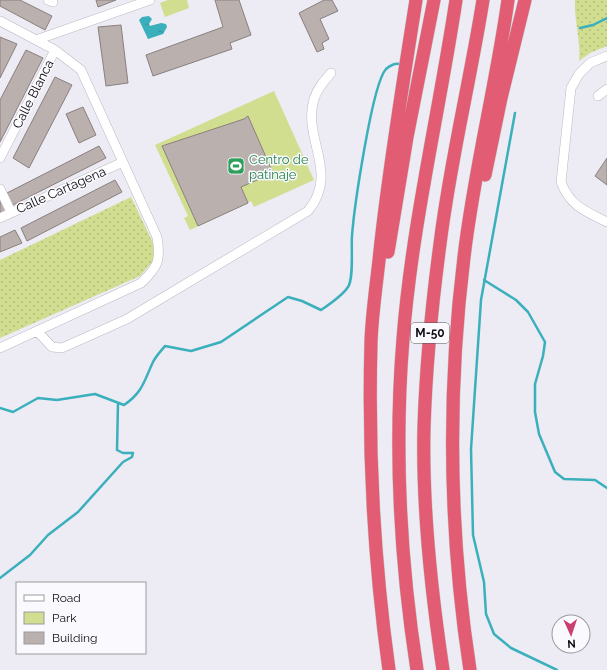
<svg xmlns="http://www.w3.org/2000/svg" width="607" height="670" font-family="Raleway,sans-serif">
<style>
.green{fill:url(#green-dots)}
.pitch{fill:#d1de90}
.water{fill:url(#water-ripples)}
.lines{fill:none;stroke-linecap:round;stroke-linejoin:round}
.stream{stroke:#3bb0bd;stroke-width:2.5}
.building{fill:#bab1ae;stroke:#89807e}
.minor-casing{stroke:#bbb9c1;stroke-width:10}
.highway-casing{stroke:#cacaca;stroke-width:14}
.minor{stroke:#fff;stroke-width:9}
.highway{stroke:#e25c73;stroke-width:13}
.labels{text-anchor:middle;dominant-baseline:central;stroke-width:3;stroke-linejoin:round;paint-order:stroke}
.shield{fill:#faf9fe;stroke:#555457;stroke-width:1}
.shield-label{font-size:12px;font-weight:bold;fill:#0e0d10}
.street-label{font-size:13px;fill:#0e0d10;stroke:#faf9fe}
.leisure-label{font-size:13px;fill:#27864d;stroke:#faf9fe;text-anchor:start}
</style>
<defs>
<pattern id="green-dots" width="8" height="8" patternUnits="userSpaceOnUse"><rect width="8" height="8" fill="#d1de90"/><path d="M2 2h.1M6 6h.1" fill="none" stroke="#b2bd7b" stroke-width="1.8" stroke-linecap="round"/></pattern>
<pattern id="water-ripples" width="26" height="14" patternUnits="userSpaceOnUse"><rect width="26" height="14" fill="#3bb0bd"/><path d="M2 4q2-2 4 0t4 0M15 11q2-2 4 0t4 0" fill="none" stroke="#3396a1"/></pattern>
</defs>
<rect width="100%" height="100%" fill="#edebf3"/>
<path class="green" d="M575,0H607V46L590,53L579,61C581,40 574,21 575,0Z
M131,197L154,245L153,261L140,276L0,338V260Z"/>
<path class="pitch" d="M168,0H187L189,8L165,17L160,3Z
M274,91L314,180L254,207L251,201L190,230L184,218L188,216L155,145Z"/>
<path class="water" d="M149,16L152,19L149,24L150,26L161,23L166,24L167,27L163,34L148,39L139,20L142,17Z"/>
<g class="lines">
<path class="stream" d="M580,28L593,25L607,18
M515,113L481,300L471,449L473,535L484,582L486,614L494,634L511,648L557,670
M484,280L516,300L528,312L545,342L543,356L535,384V412L539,434L555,472L564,479L595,480L607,488
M0,408L13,412L38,398L57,400L95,394L124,405C143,392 144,381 153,362C156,356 161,351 165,346L191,351L221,342L288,297L302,301L321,310C330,304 342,296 348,287C354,278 351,247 352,236C354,209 372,84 386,69C389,66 395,63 399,64
M0,578L30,555L48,535L78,512L123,462L132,457L133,453H123L117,450L118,403"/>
</g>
<path class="building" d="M0,0H20L52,16L45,30L0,6Z
M96,0H116L98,7Z
M215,0H239L251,35L230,43L232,49L153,76L146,55L223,27Z
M324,0H332L338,11L320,19L329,39L322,43L324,49L317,52L299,13Z
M121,25L128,83L106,86L98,27Z
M0,37L17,44L0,78Z
M26,50L43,58L0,142V100Z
M55,77L72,85L29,168L13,158Z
M83,107L96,135L79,143L66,114Z
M248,116L273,173L241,187L248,203L198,226L162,146L244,119Z
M99,146L106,158L11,206L5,194Z
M607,158V185L595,176Z
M115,180L122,192L27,241L21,228Z
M0,193L7,210L0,213Z
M15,230L22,243L0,252V237Z"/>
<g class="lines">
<g class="minor-casing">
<path id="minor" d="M48,0L53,2
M0,21L55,50L81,70L157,237C161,261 158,267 141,283L0,348
M36,40L150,0
M607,56L590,63L579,74L571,88L561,182C570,206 585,211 607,222
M598,96L607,89
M0,158L55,50
M0,189L11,212
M0,218L123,162
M37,331L52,347L62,348L127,319L308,211C340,172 302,139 314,99C317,89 324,81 331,73"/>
</g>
<g class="highway-casing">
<path id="highway" d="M485,175L501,98L525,0
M388,252L407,137L434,0
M389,670C374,562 368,452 371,342C372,312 377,281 380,251C389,167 403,84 416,0
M417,670C400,560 394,449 403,339C412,225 439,113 456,0
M443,670C431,590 422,508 424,427C426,366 432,304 440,244C450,162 470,82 483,0
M470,670C449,533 447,395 464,257C474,171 496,86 508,0"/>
</g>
<use href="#minor" class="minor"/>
<use href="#highway" class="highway"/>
</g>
<defs>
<g id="stadium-square" transform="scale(0.9)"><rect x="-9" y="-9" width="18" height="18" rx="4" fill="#2e9e5b" stroke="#faf9fe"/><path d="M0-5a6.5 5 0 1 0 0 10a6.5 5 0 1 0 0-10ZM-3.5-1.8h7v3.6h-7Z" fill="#fff"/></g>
</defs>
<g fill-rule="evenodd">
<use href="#stadium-square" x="236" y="166"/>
</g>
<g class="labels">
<rect class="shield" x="411" y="323" width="38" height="20" rx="3"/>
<g class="shield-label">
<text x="430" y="333">M-50</text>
</g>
<g class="street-label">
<text transform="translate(33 94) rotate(-63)">Calle Blanca</text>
<text transform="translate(61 190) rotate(-24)">Calle Cartagena</text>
</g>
<g class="leisure-label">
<text x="249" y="159">Centro de<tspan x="249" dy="15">patinaje</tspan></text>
</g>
</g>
<rect x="16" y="582" width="130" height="72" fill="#faf9fe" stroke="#9c9b9f"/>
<rect x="24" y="595" width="20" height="6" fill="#ffffff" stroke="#9c9b9f"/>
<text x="52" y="602" font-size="12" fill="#0e0d10">Road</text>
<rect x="24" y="612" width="20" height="12" fill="#d1de90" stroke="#9c9b9f"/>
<text x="52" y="622" font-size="12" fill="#0e0d10">Park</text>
<rect x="24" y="632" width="20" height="12" fill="#bab1ae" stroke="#9c9b9f"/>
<text x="52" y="642" font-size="12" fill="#0e0d10">Building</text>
<g transform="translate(571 634) rotate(177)"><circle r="19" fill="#faf9fe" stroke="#9c9b9f"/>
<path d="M0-3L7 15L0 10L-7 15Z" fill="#cb3f6f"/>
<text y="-6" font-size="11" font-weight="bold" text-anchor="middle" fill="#0e0d10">N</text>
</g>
</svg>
